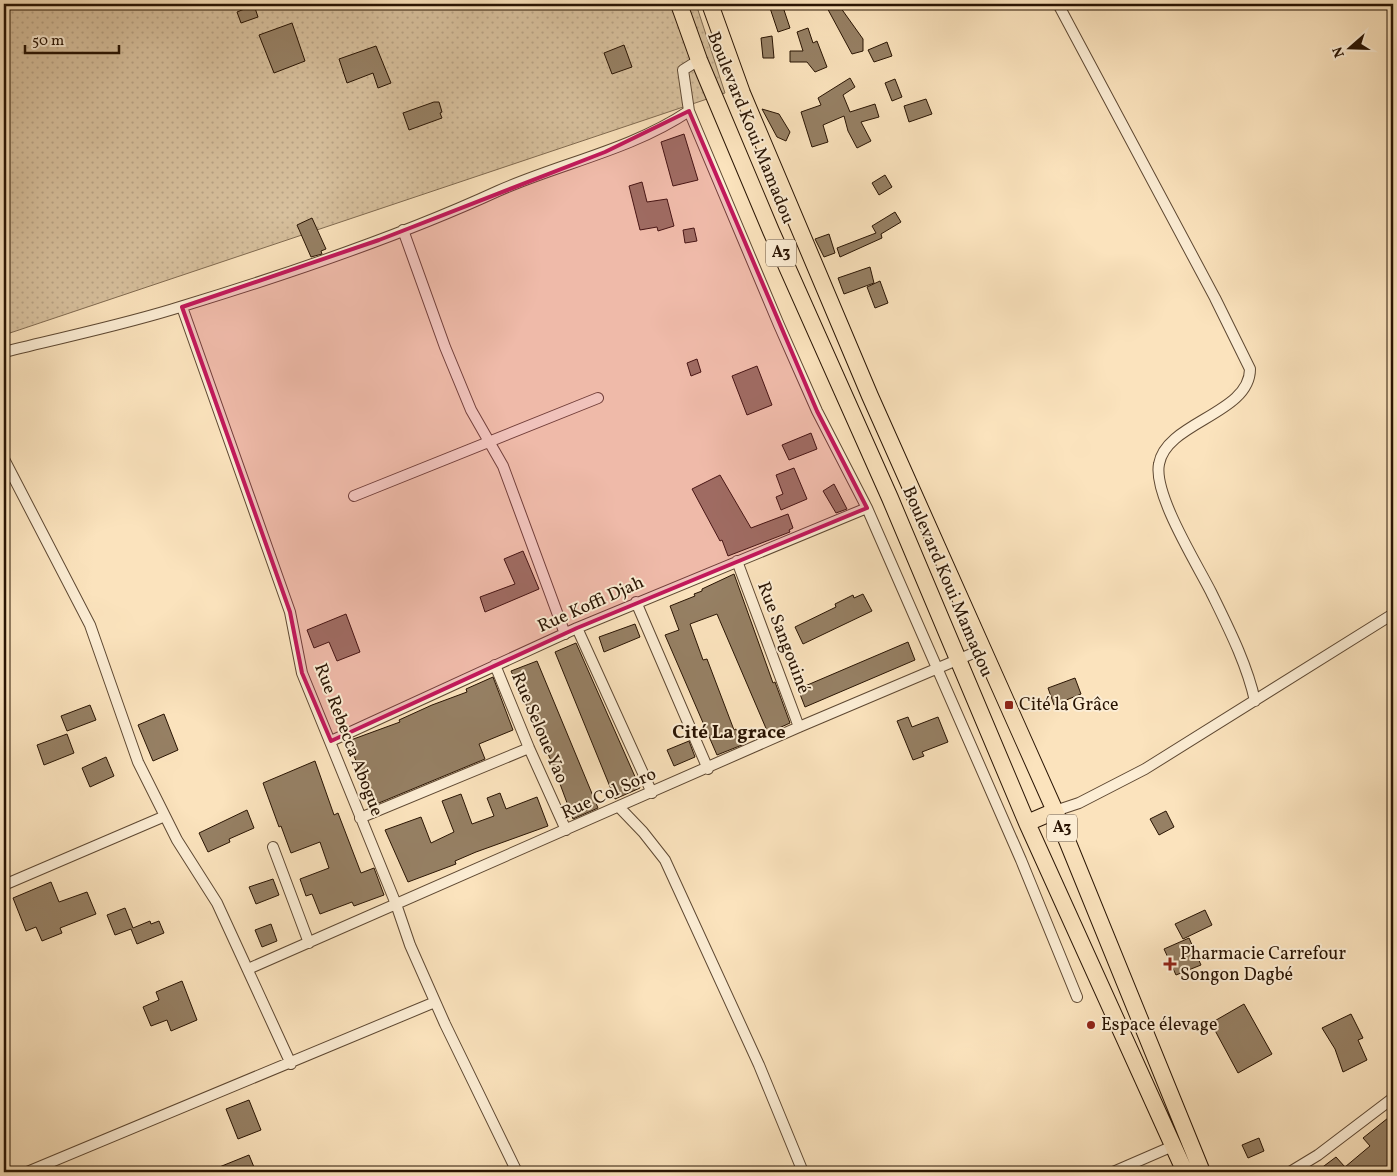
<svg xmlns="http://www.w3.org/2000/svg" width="1397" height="1176" font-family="Vollkorn,serif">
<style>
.grass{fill:url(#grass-dots);stroke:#806a50}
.building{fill:#968064;stroke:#291403}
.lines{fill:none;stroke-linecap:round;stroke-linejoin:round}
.minor-casing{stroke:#5e4832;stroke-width:12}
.primary-casing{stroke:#291403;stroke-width:18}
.minor{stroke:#fcedd4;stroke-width:10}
.primary{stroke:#fbe3bd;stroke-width:16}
.marked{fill:#c2185b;fill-opacity:0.2;stroke:#c2185b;stroke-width:4;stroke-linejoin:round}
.poi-dot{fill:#8f2418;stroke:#fcedd4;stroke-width:2}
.labels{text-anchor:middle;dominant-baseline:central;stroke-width:4;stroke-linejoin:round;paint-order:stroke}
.shield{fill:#fcedd4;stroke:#685542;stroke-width:1}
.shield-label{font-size:16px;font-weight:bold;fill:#291403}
.street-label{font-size:18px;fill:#291403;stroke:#fcedd4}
.poi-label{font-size:18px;fill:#291403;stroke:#fcedd4;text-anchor:start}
.neighbourhood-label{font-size:19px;font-weight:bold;fill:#291403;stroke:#fcedd4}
</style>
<defs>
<pattern id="grass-dots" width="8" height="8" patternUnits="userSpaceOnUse" patternTransform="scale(1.25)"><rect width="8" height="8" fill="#d7c09d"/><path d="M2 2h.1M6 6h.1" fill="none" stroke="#b9a486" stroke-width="1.8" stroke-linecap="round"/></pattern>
</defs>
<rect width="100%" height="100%" fill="#fbe3bd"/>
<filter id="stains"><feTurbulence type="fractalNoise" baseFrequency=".004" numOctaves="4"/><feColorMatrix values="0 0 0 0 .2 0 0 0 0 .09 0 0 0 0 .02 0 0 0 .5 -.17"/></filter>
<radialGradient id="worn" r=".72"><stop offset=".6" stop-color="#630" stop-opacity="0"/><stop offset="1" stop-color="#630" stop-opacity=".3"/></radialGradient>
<path class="grass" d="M4,4H696L725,93L4,335Z"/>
<path class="building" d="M782,4L790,28L778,32L770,8Z
M825,4H838L863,39V51L852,54Z
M254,5L258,17L241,23L237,12Z
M292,23L305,61L274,73L259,35Z
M808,28L813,43L817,41L827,67L815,72L807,62H790V51H803L797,32Z
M772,36L774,58H763L761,38Z
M887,42L892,56L874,62L868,50Z
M624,45L632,67L612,74L604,53Z
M376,46L391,83L378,88L373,73L347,83L339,59Z
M850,78L855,87L843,95L850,112L875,104L879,117L861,122L871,141L857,148L848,131L844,116L823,125L828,142L812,147L801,112L821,105L818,98Z
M895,79L902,97L892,101L885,83Z
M926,99L932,114L909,122L904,106Z
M434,102H439L442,112L440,113L442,118L409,130L403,113Z
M762,109L779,114L790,132L786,141L777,137Z
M684,134L698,180L673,186L661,142Z
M885,175L892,187L879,195L872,183Z
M642,182L647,202L667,199L674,226L658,231L657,227L640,230L629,186Z
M895,212L901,222L881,234L882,238L840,257L837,248L876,233L872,226Z
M312,218L326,249L321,251L322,254L311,257L297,225Z
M694,228L697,241L685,243L683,230Z
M829,234L835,253L824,257L815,239Z
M870,267L874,283L844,294L838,278Z
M880,281L888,303L875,308L867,287Z
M697,359L701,372L691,376L687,363Z
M757,366L772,405L747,415L732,376Z
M811,433L817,449L789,460L782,445Z
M794,468L807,499L781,510L776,497L783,494L776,475Z
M720,475L751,528L788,514L793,528L789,530L790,532L728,556L722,540L720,541L692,489Z
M834,484L847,509L836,513L823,491Z
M523,551L539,589L485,612L480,597L515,584L504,559Z
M734,574L773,683L775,682L790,723L768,733L717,614L690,624L703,660L707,659L734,730L736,729L742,745L717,755L665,635L679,630L670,606L695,596L694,594L702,591V589Z
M863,594L872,611L803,644L795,627L836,607L835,604L853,595L854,598Z
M346,614L360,652L337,661L329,642L314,648L307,630Z
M635,624L640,637L604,652L599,637Z
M908,642L915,660L805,707L798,689Z
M576,643L640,788L615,799L555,652Z
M537,661L598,808L573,819L553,765L511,671Z
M493,677L513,730L479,744L485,759L374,805L348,741L400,722L399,720L432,705L467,692L466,689Z
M1075,678L1081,694L1054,705L1048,688Z
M90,705L96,720L67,731L61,716Z
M164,714L178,750L153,761L138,725Z
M908,717L912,727L938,717L948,742L922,752L924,756L913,760L897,721Z
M67,734L74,753L44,765L37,745Z
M689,741L695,757L674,766L667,750Z
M106,757L114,776L90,787L82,768Z
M315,761L334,815L338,813L361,873L374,868L384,895L354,906L352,902L320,914L312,894L306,896L300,879L329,868L320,842L291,853L281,826L279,827L263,783Z
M500,793L506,809L537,797L548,826L476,852L455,861L456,864L408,882L385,830L421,817L431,843L454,832L442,801L461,794L472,824L494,816L487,798Z
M247,810L254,828L229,839L230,842L208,852L199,833Z
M1166,811L1174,827L1159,835L1150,819Z
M273,879L279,895L256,904L249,887Z
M51,882L59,902L87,892L96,914L60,928L62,933L42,941L36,927L26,931L13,898Z
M125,908L133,928L150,921L151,924L159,921L164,933L137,944L131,929L115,935L107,915Z
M1205,910L1212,925L1183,939L1175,924Z
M271,924L277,941L262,947L255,930Z
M1189,938L1201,965L1176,975L1164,949Z
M182,981L197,1020L171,1031L167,1020L151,1026L143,1007L159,1000L156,992Z
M1244,1004L1272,1054L1238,1073L1211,1023Z
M1351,1014L1363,1038L1358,1040L1367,1060L1343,1072L1335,1049L1322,1028Z
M249,1100L261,1130L238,1139L226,1109Z
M1393,1114V1172H1316L1336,1157L1345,1167L1370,1146L1363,1138Z
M1259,1138L1264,1151L1248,1158L1242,1145Z
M249,1155L256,1172H207Z"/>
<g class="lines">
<g class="minor-casing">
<path id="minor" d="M1058,4L1215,298L1250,369C1250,414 1166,422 1159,464C1153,494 1197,564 1211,592C1228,627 1247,664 1255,701
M689,111L779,325L817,411L867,508L1021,860L1077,997
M403,230L445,347L471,410L503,466L565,634
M182,307L290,612L302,673L396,904L410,945L445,1024L517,1172
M4,352C63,337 124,325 183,306C288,274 398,237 498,191C561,163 631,150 689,111L683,70L699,60
M4,459L90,625L138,762L177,840L217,903L291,1064
M354,496L598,398
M737,561L799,727
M636,602L708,769
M577,628L652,793
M495,665L529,748L566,830
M331,741L577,628L867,508
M619,807L643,832L665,860L759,1065L803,1172
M1055,811L1079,803L1145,769L1393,614
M360,818L529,748
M273,847L309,943
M4,885L165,816
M248,969L799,727L983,649
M27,1172L435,1002
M1113,1172L1173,1146
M1290,1172L1318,1155L1393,1098"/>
</g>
<g class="primary-casing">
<path id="primary" d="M679,4L699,60L771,231L890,498L1027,823L1185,1172
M710,4L742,93L870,396L1055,811L1202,1172
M1027,823L1055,811"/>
</g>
<use href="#minor" class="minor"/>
<use href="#primary" class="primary"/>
</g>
<path class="marked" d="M689,111L817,411L867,508L577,628L331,741L302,673L290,612L182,307L379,240L605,152Z"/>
<g class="poi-dot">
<rect x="1004" y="700" width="10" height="10" rx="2.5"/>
<path d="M1167.5 956.5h5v5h5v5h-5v5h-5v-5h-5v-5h5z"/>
<circle cx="1091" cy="1025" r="5"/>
</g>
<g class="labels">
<g class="shield">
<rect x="766" y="239.5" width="30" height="27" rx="4"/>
<rect x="1047" y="814.5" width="30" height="27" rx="4"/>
</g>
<g class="shield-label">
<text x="781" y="253">A3</text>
<text x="1062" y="828">A3</text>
</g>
<g class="street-label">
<text transform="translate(750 128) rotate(68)">Boulevard Koui Mamadou</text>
<text transform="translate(947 582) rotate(67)">Boulevard Koui Mamadou</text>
<text transform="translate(591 605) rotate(-24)">Rue Koffi Djah</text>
<text transform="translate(783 638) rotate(69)">Rue Sangouiné</text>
<text transform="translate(539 728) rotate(67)">Rue Seloue Yao</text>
<text transform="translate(348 740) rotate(69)">Rue Rebecca Abogue</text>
<text transform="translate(609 794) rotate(-24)">Rue Col Soro</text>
</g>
<g class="poi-label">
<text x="1019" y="705">Cité la Grâce</text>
<text x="1180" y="954">Pharmacie Carrefour<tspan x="1180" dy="21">Songon Dagbé</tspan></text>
<text x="1101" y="1025">Espace élevage</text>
</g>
<g class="neighbourhood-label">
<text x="729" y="733">Cité La grace</text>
</g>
</g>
<rect width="1397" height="1176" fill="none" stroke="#fbe3bd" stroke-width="20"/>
<rect x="5" y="5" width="1387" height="1166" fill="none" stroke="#291403" stroke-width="2.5"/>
<rect x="10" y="10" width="1377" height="1156" fill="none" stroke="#291403"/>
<g transform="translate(1350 48) rotate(250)" stroke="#fcedd4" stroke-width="4" paint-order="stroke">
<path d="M0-4L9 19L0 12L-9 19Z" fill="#291403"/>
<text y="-8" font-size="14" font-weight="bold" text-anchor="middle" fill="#291403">N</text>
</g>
<path d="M25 45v8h94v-8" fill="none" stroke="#291403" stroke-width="2.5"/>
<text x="32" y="45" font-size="15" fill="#291403" stroke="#fcedd4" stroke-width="4" paint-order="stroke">50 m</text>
<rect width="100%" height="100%" filter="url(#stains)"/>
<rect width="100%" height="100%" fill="url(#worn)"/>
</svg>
